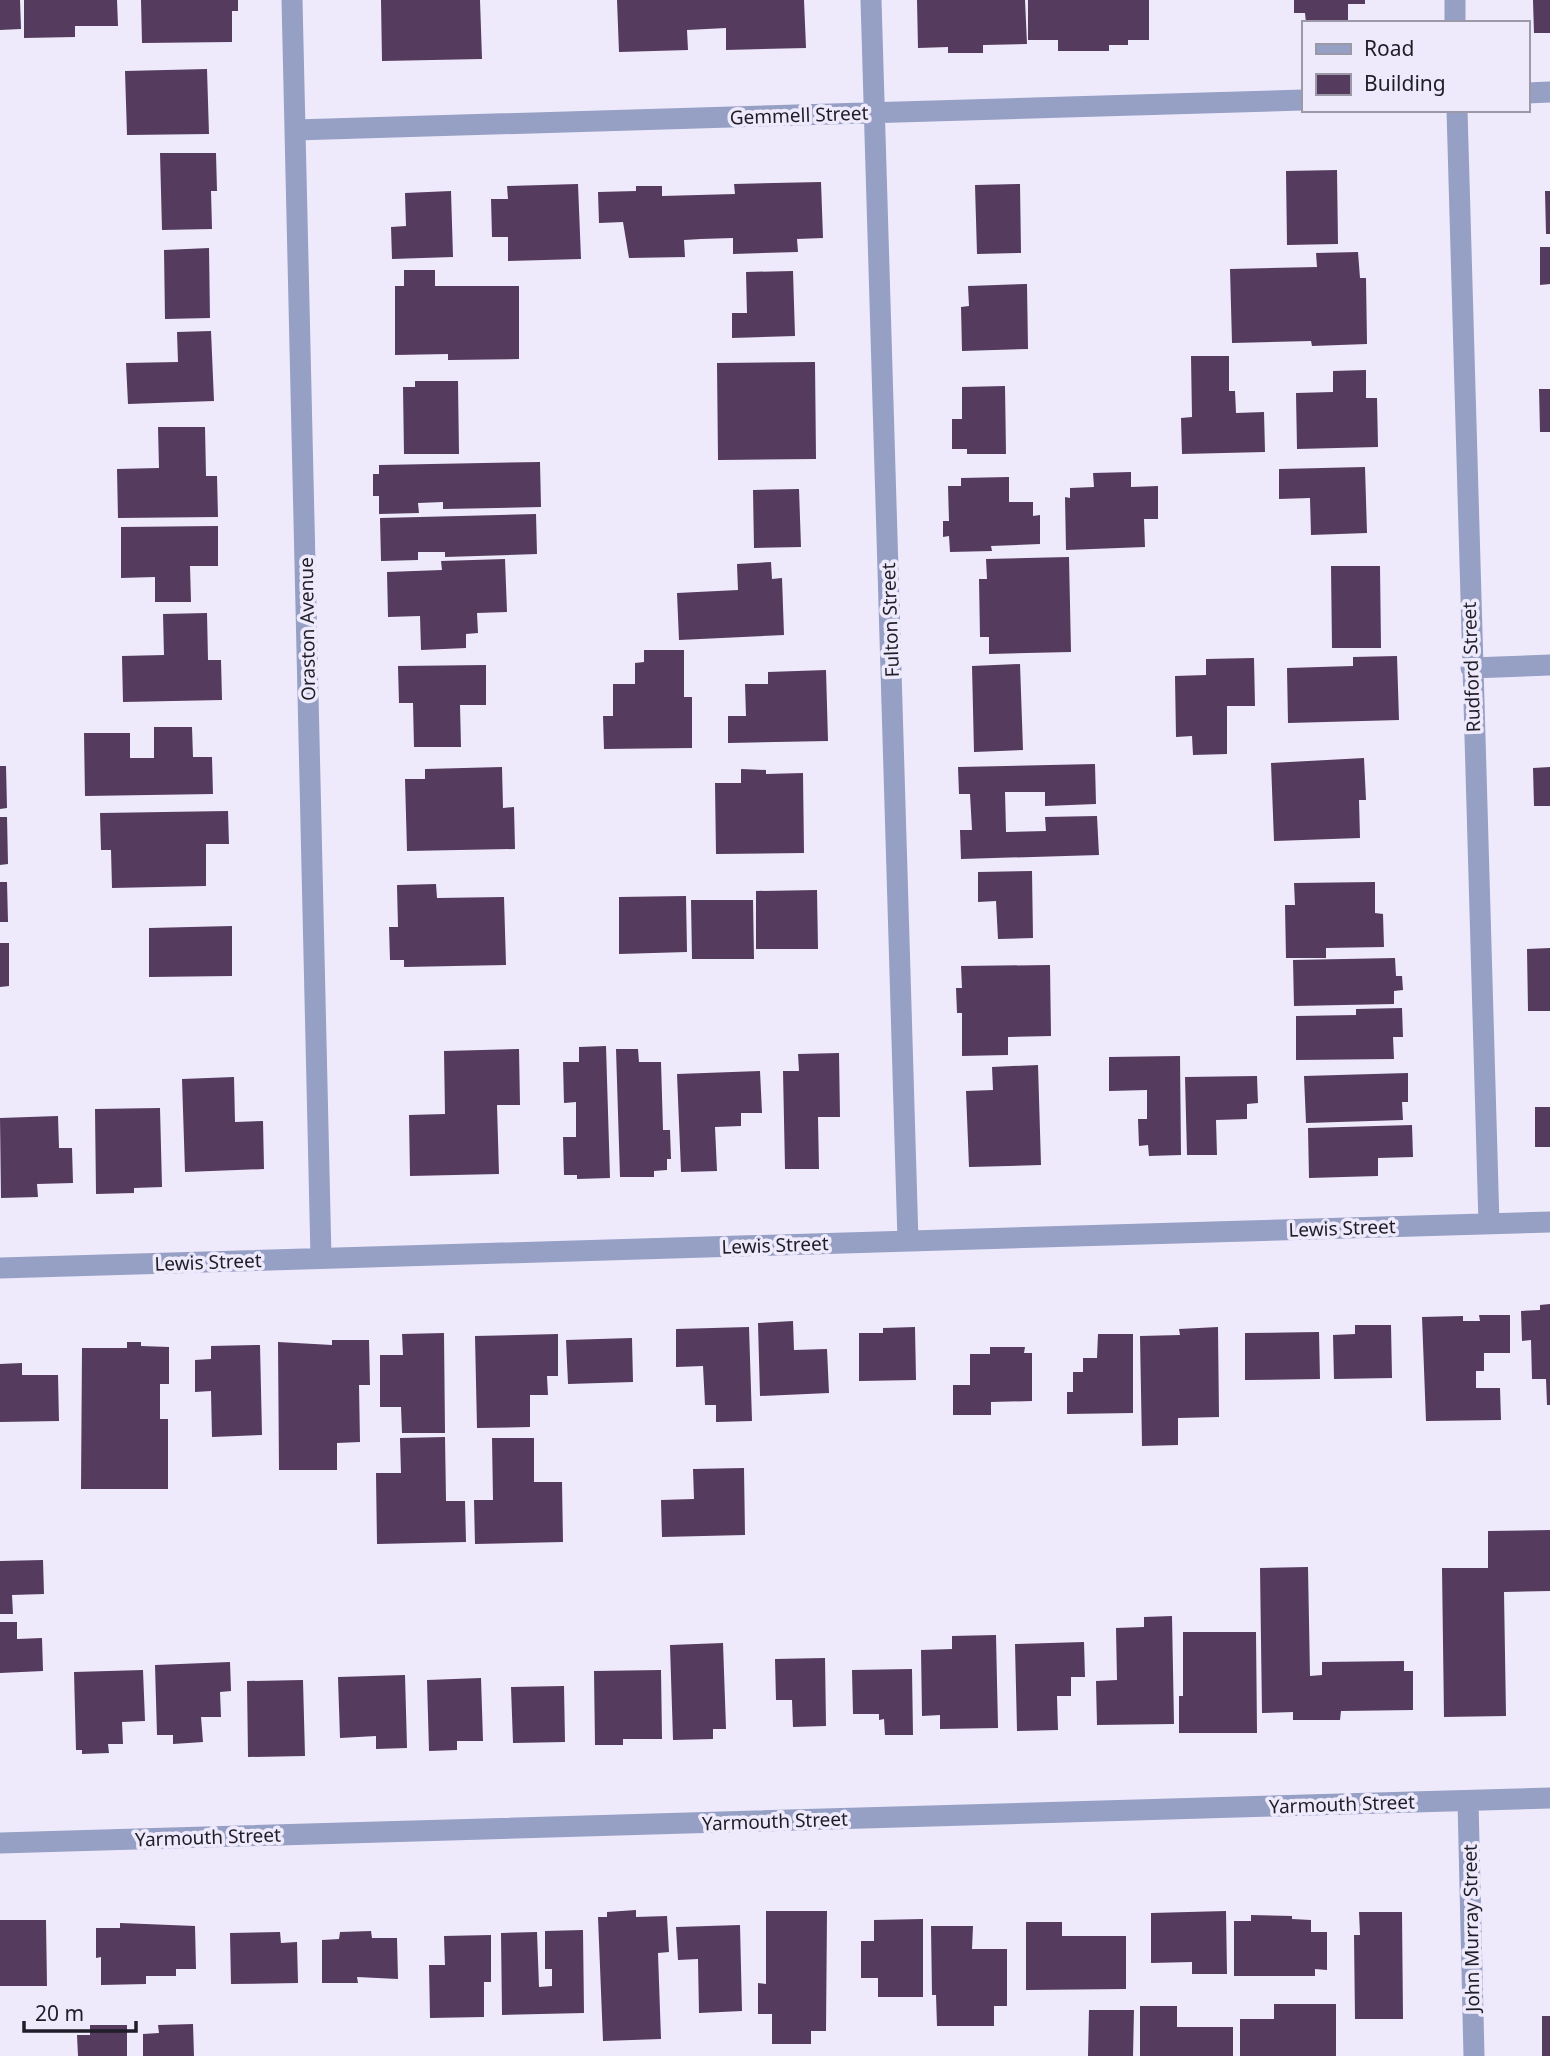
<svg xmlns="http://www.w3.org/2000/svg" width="1550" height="2056" font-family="'Noto Sans',sans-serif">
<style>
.building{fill:#553b5d}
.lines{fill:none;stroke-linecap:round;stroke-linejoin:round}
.street{stroke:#969fc4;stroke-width:21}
.labels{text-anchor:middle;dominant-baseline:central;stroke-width:7;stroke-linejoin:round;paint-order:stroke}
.street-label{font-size:19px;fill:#1f1d27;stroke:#eeeafc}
</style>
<rect width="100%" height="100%" fill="#eeeafc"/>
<path class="building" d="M0,0H20L21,29L0,30Z
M24,0H117L118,26H75V37L24,38Z
M141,0H238V11H232V42L142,43Z
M381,0H480L482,59L382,61Z
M617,0H804L806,48L726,50V28L687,30L688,50L619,52Z
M917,0H1025L1027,44L983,45V53H948V47L918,48Z
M1028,0H1149V40H1128V45H1109V51H1058V40H1028Z
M1294,0H1365V4H1348V23H1306L1305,13H1294Z
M1533,0H1550V33H1534Z
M207,69L209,134L127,135L125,71Z
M160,153H216L217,191H211L212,229L162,230Z
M1337,170L1338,244L1287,245L1286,171Z
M821,182L823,238L797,239L798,252L733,254V238L701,239L684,240L685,257L629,258L623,222L599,223L598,192L636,191V186H662V196L735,194L734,184Z
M578,184L581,259L508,261V237H492L491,199H508L507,186Z
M1020,184L1021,253L977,254L975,185Z
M451,191L453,257L392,259L391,227L406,226L405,193Z
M1545,191H1550V234H1546Z
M1540,247H1550V284L1540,285Z
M209,248L210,318L165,319L164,250Z
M1358,252L1360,278H1366L1367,344L1312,346L1311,341L1232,343L1230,269L1317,267L1316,253Z
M404,270H435V286H519V359L448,360V354L395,355V286H404Z
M793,271L795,336L732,338V313H747L746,272Z
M1027,284L1028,349L962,351L961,307L969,306L968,286Z
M211,331L214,401L128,404L126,363L178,362L177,332Z
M1191,356H1229V391H1235L1236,413L1264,412L1265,452L1182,454L1181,418L1192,417Z
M815,362L816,459L718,460L717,363Z
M1366,370V398H1377L1378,447L1297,449L1296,393L1333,392V371Z
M415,381H458L459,454H404L403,387H415Z
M1005,386L1006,454H967V449H952V419H962V387Z
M1539,389H1550V432H1540Z
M158,427H205L206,476H217L218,517L118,518L117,469L159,468Z
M540,462L541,507L443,509V502L418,503L419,513L379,514V496H373V474H379V465Z
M1365,467L1367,533L1311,535L1310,498L1279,499V469Z
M1131,472V487L1158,486V519H1144L1145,547L1066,550L1065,497L1070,498V488L1094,487L1093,473Z
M1009,477V502H1033V516L1040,515V544L991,546L992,551L950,552L949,536L943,537V521H949L948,486H961V478Z
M799,489L801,547L754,548L753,490Z
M536,514L537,554L445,557V552H418V560L381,561L380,518Z
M218,526V566H190L191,602H155V577L121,578V527Z
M1069,557L1071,652L989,654V637H980L979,579H987L986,559Z
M505,559L507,612L477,613L478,633L466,634V648L421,650L420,616L388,617L387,572L442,570L441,561Z
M771,562L772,579L782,578L784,635L679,640L677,593L738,590L737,564Z
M1331,566H1380L1381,648H1332Z
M207,613L208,660H221L222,700L123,702L122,656L164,655L163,614Z
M644,650H684V697H692V748L604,749L603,716H613V684H635V663L644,662Z
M1397,656L1399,720L1288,723L1287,668L1353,666V657Z
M1254,658L1255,706H1227V754L1193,755L1192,736L1176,737L1175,676L1206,675V659Z
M1020,664L1023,750L974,752L972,666Z
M486,665V705H460L461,747H414L413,703H399L398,666Z
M826,670L828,741L728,743V716H746L745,684H768V672Z
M154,727H192L193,757H212L213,794L85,796L84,733H130V758H154Z
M1364,758L1366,800H1359L1360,838L1274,841L1271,763Z
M1095,764L1096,804L1045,806V792H1005L1006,832L1046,831L1045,817L1097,816L1099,855L961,859L960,830H972L970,794H959L958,767Z
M0,766H6L7,808L0,809Z
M502,767L503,808L514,807L515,849L407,851L405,779H425V769Z
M1550,767V806H1534L1533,768Z
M741,769L766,770V774L803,773L804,853L716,854L715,783H741Z
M228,811L229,844H206V886L112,888L111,850H101L100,813Z
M0,817H7L8,864L0,865Z
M1032,871L1033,938L998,939L996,901L978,902V872Z
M0,882H7L8,922H0Z
M1375,882V913L1383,914L1384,947L1326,948V958H1286L1285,905H1295L1294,883Z
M436,884L437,898L504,897L506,965L404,967V960H390L389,927H398L397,885Z
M817,890L818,949H756V891Z
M686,896L687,952L619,954V897Z
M691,900H753L754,959H692Z
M232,926V976L149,977V928Z
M0,943H9V986L0,987Z
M1550,948V1011H1528L1527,949Z
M1395,958L1396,976H1402L1403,990L1394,991V1004L1294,1006L1293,960Z
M1050,965L1051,1036L1008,1037V1055L962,1056V1013H957L956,988H962L961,966Z
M1402,1008L1403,1037H1393L1394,1059L1296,1060V1016L1356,1015V1009Z
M606,1046L610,1178L577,1179V1175H564L563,1137H576V1102L564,1103L563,1062H579V1047Z
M519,1049L520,1105H497L499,1174L410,1176L409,1115L445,1114L444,1051Z
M616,1049H638L639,1062H661L663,1130H670L671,1159H667V1170L654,1171V1177H620Z
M839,1053L840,1117H818L819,1169H785L783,1071H799L798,1054Z
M1180,1056L1181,1155L1149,1156L1148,1145L1139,1146L1138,1119H1147V1090L1109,1091V1057Z
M1038,1065L1041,1165L969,1167L966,1091L993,1090L992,1067Z
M760,1071L762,1113H741V1126L715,1127L717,1171L681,1172L677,1074Z
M1408,1073V1102H1402L1403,1120L1306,1123L1304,1076Z
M1257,1076L1258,1103L1247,1104V1119L1216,1120L1217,1155H1187L1185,1077Z
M234,1077L235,1122L263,1121L264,1169L185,1172L182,1079Z
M1535,1107H1550V1147H1535Z
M160,1108L162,1187L134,1188V1193L96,1194L95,1109Z
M58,1116L59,1148H72L73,1183L37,1184L38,1197L1,1198L0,1118Z
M1412,1125L1413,1157L1378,1158V1176L1309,1178L1308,1128Z
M1550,1304V1405H1547L1546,1379H1532L1531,1340L1522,1341L1521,1311L1540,1310V1305Z
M1479,1315H1510V1353H1484V1371H1476V1388H1500L1501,1420L1426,1421L1422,1317L1463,1316V1321H1480Z
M793,1321L794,1350L827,1349L829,1393L760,1396L758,1323Z
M1355,1325H1391L1392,1378L1334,1379L1333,1335L1355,1334Z
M749,1327L752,1421L716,1422V1405H705L703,1366L676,1367V1329Z
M915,1327L916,1380L859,1381V1333H883V1328Z
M1218,1327L1219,1417L1178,1418V1445L1142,1446L1140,1336L1180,1335L1179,1329Z
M1319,1332L1320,1379L1245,1380V1333Z
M444,1333L445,1433H402L401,1407H380V1355H403L402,1334Z
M558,1334V1376H547L548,1395H530V1427L477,1428L475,1336Z
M1098,1334H1133V1413L1067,1414V1392H1073V1372H1083V1358H1097Z
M632,1338L633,1382L568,1384L566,1340Z
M332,1340H369L370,1385H359L360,1442L337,1443V1470H279L278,1342L332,1345Z
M127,1342H141V1346L169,1347V1384H160V1419H168V1489H81L82,1348H127Z
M260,1345L262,1435L212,1437L211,1391L195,1392V1360L211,1359V1346Z
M990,1347H1025L1024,1353H1032V1401L991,1402V1415H953V1385H970V1354H990Z
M22,1363V1375H58L59,1421L0,1422V1364Z
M445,1437L446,1501H465L466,1542L377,1544L376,1473H401L400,1438Z
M492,1438H534V1482H562L563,1542L475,1544L474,1500H493Z
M744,1468L745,1535L662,1537L661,1500L694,1499L693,1469Z
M1550,1530V1591L1504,1592L1506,1716L1444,1717L1442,1568H1488V1531Z
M43,1560L44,1594L12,1595L13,1614H0V1561Z
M1308,1567L1310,1676L1322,1675V1662L1404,1661V1671H1413V1710L1341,1711L1340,1720H1293V1712L1262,1713L1260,1568Z
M1172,1616L1174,1724L1097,1725L1096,1681L1117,1680L1116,1628L1144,1627V1617Z
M0,1622H17V1639L42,1638L43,1671L0,1673Z
M1183,1632H1256L1257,1733H1179V1696H1183Z
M996,1635L998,1728L940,1729V1715L922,1716L921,1650L952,1649V1636Z
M1084,1642L1085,1677H1071V1696H1057L1058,1730L1017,1731L1015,1644Z
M723,1643L726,1729H713V1739L673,1740L670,1645Z
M825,1658L826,1726L793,1727L792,1700H776L775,1659Z
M230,1662L231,1691L220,1692L221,1717H201L203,1742L173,1744V1735H157L155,1665Z
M912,1669L913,1735H885L884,1719L879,1720V1714H853L852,1670Z
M143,1670L145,1721L122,1722L123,1744H108L109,1753L82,1754V1750H76L74,1672Z
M661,1670L662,1739H623V1745H595L594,1671Z
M405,1675L407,1748L376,1749V1736L340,1738L338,1677Z
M481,1678L483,1741H457V1750L429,1751L427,1680Z
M303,1680L305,1756L248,1757L247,1681Z
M564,1686L565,1742L513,1743L511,1687Z
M636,1910V1917L667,1916L669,1952L658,1953L661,2039L603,2041L598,1917H607V1912Z
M766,1911H827L826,2031H811V2044H772V2014H758V1983L766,1984Z
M1226,1911L1227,1974H1192V1962L1151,1963V1913Z
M1359,1912H1402L1403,2019H1355L1354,1935H1360Z
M1251,1915L1292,1916V1919L1311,1920V1932H1327V1970L1315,1969V1976H1234V1921H1251Z
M923,1919V1997H878V1978H861V1941H874V1920Z
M0,1920H46L47,1986H0Z
M1026,1922H1062V1936H1126V1989L1026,1990Z
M120,1923L195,1926L196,1969H176V1976H146V1984L101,1985V1957L96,1958V1928H120Z
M740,1925L742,2011L699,2013L698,1959L678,1960L676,1927Z
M931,1926H973L972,1949H1007V2006H994V2026H937L936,1995H932Z
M583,1930L584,2013L502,2015L501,1933L537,1932L539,1987L552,1986V1969H545V1931Z
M371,1931L372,1938H397L398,1979L357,1977L358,1983H322V1940L339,1939L340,1932Z
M280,1932L281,1943L297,1942L298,1983L231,1984L230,1933Z
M491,1935V1982H484V2017L430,2018L429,1965H445L444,1936Z
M1274,2004H1336V2056H1240V2019H1274Z
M1140,2006H1177V2027H1233V2056H1140Z
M1089,2010H1134L1133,2056H1088Z
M1542,2016H1550V2056H1542Z
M193,2024L194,2056H143V2034L159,2033L158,2025Z
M90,2025H127V2056H78L77,2035H90Z"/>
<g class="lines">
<path class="street" d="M292,0L321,1258
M871,0L908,1241
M1455,0V23
M1527,93L1550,92
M1457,110L1489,1224
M295,130L1303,100
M1471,668L1550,665
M0,1268L1550,1222
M1468,1801L1474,2056
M0,1843L1550,1798"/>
</g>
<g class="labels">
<g class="street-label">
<text transform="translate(799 115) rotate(-2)">Gemmell Street</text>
<text transform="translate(890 620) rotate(-92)">Fulton Street</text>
<text transform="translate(307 629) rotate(-91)">Oraston Avenue</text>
<text transform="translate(1471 667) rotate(-92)">Rudford Street</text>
<text transform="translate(1342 1228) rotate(-2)">Lewis Street</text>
<text transform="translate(775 1245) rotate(-2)">Lewis Street</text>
<text transform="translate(208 1262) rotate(-2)">Lewis Street</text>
<text transform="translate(1342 1804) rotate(-2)">Yarmouth Street</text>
<text transform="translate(775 1821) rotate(-2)">Yarmouth Street</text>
<text transform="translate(208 1837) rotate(-2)">Yarmouth Street</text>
<text transform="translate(1471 1928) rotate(-91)">John Murray Street</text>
</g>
</g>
<rect x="1302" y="21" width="228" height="91" fill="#eeeafc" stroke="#9b98a7" stroke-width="2"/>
<rect x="1316" y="44" width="35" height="10" fill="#969fc4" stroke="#9b98a7" stroke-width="2"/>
<text x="1364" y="56" font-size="21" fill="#1f1d27">Road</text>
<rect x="1316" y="74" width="35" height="21" fill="#553b5d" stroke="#9b98a7" stroke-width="2"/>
<text x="1364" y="91" font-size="21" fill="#1f1d27">Building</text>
<path d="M24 2021v10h112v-10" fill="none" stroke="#1f1d27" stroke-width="3.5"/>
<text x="35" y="2021" font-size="21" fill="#1f1d27" stroke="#eeeafc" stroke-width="5" paint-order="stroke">20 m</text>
</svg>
